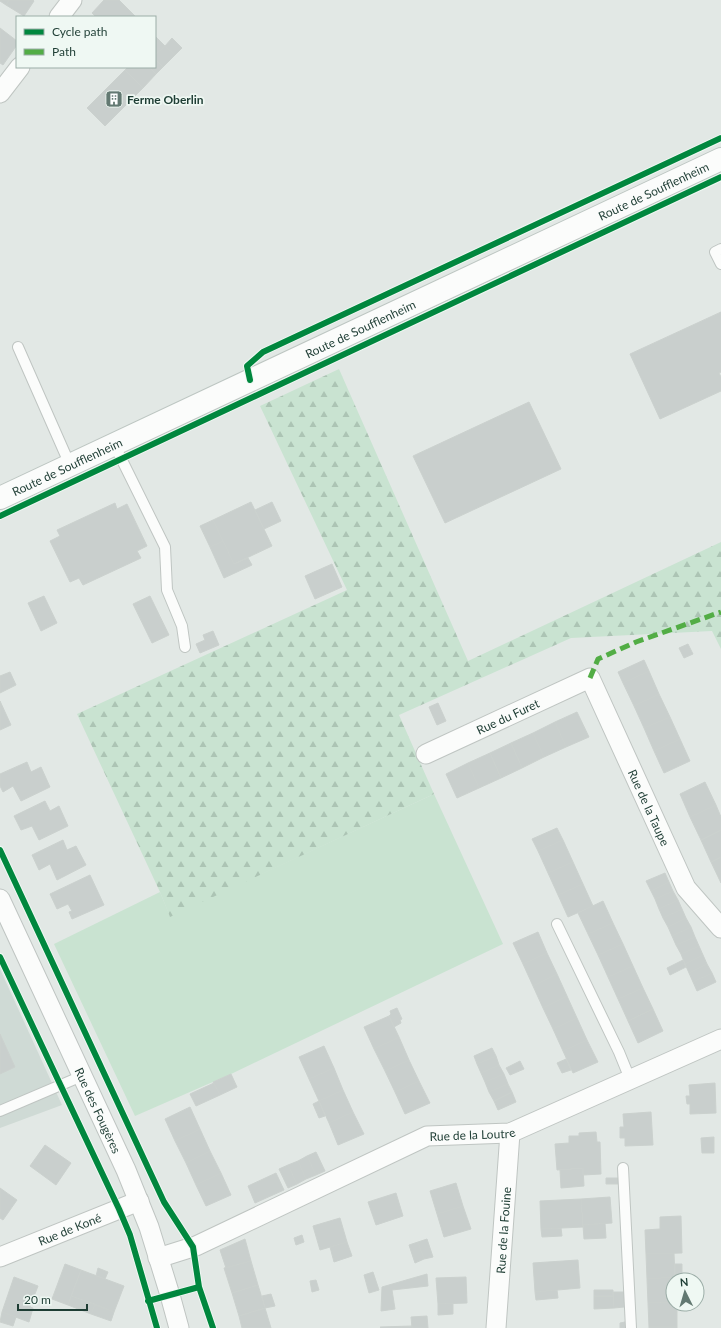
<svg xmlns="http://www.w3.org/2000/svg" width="721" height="1328" font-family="Lato,sans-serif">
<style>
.built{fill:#cfdad5}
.grass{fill:#c9e3d1}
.forest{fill:url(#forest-firs)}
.building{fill:#c9cfcd;stroke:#cbd1ce}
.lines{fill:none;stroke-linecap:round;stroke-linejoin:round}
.service-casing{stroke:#bfc5c2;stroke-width:12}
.minor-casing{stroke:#bfc5c2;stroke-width:21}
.secondary-casing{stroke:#bdc6c2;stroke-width:24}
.service{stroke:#fbfcfb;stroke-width:10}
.minor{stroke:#fbfcfb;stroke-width:19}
.secondary{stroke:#fbfcfb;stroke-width:22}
.quiet{stroke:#52ad45;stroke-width:5;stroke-dasharray:10 5;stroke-linecap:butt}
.cycleway-casing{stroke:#eff8f3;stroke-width:8}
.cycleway{stroke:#00873e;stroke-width:6}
.labels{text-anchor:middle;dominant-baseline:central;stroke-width:3.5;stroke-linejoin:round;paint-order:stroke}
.poi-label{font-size:12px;font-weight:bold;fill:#1e3d34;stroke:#eff8f3;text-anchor:start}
.street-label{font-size:12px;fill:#1e3d34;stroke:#eff8f3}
</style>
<defs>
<pattern id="forest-firs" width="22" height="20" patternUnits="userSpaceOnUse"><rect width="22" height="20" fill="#c9e3d1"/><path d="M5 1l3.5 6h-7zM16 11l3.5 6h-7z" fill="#acc4b4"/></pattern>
</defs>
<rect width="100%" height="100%" fill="#e2e8e5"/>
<path class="built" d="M0,969L62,1105L0,1128Z"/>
<path class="grass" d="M434,794L503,944L231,1074L135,1116L54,944L160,892L170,916Z"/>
<path class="forest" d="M339,369L468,661L721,542V649L712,631L571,638L399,715L434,794L170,917L160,892L77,714L347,590L260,406Z"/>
<path class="building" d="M0,0H9L6,5L0,1Z
M9,0H33L34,1L24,16L6,5Z
M104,0H119L136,17H96L92,13Z
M0,28L17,41V45L3,65L0,63Z
M155,36L165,46L155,55Z
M172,38L182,48L175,55L165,46Z
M165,46L175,55L163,67L155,59V55Z
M155,59L163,67L156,74L149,67H155Z
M128,67H149L156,74L143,88L125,70Z
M125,70L143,88L105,126L87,108Z
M721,312V372L719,373L721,377V391L660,419L630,354Z
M529,402L561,469L445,523L413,456Z
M251,502L272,546L234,564L213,520Z
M272,502L281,521L264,529L255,510Z
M115,503L117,509L127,504L147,546L137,551L141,558L83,585L79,578L70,582L50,541L60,536L57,530Z
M213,520L223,541L210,547L200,526Z
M223,541L234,564L248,558L252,565L224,578L210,547Z
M332,564L342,587L315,599L305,576Z
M44,596L57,623L41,631L28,603Z
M150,596L169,635L152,643L133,604Z
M213,631L219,645L200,653L196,644L205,640L203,635Z
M688,644L693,654L684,658L679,648Z
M644,660L649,671L623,683L618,672Z
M649,671L659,694L634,706L623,683Z
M10,672L16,685L0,693V676Z
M659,694L670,717L644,728L634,706Z
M0,701L11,725L0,730Z
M438,703L446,721L437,725L429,707Z
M577,712L589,737L566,747L555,722Z
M670,717L680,739L654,751L644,728Z
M555,722L566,747L544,757L533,733Z
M533,733L544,757L522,768L511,743Z
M680,739L690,761L664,773L654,751Z
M511,743L522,768L501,778L490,753Z
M490,753L501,778L479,788L468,763Z
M27,762L31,772L41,767L50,787L21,801L13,786L3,792L0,786V774Z
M468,763L479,788L457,798L446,774Z
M705,782L716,805L690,817L680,794Z
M45,801L50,811L59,806L68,826L39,840L32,826L21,830L14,816Z
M716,805L721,817V830L701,840L690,817Z
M557,828L563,840L538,851L532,839Z
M721,830V857L711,862L701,840Z
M63,840L67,850L76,846L86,865L57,880L50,864L39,870L32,855Z
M563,840L573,862L548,873L538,851Z
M721,857V883L711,862Z
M573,862L583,884L558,895L548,873Z
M665,873L669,882L651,891L646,881Z
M90,875L104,905L72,919L69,912L72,911L68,904L57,909L50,894Z
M669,882L673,891L655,899L651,891Z
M583,884L593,906L568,917L558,895Z
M673,891L678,900L659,909L655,899Z
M678,900L682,909L663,918L659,909Z
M603,901L613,923L588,934L578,913Z
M682,909L686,918L668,927L663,918Z
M686,918L691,927L672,936L668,927Z
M613,923L623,944L598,955L588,934Z
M691,927L695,937L676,945L672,936Z
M538,932L547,953L523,964L513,943Z
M695,937L699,946L681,954L676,945Z
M623,944L633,966L608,977L598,955Z
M699,946L703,955L685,964L681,954Z
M547,953L557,974L533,986L523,964Z
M703,955L707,964L689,973L685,964Z
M683,960L686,967L670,975L667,968Z
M707,964L712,973L693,982L689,973Z
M633,966L643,988L618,999L608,977Z
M712,973L716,982L697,991L693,982Z
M557,974L567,996L543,1008L533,986Z
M643,988L653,1009L628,1021L618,999Z
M567,996L577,1018L553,1029L543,1008Z
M397,1008L402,1019L400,1020L401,1023L394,1027L389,1016L391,1014L390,1011Z
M653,1009L663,1031L638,1043L628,1021Z
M389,1016L399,1037L374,1049L364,1027Z
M577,1018L587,1040L563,1051L553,1029Z
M0,1034L15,1067L0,1074Z
M399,1037L409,1060L385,1071L374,1049Z
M587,1040L598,1062L573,1073L563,1051Z
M324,1046L334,1068L309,1079L299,1057Z
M492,1048L496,1056L477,1064L474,1056Z
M496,1056L499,1065L481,1073L477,1064Z
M566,1059L571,1070L562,1073L557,1063Z
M409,1060L419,1081L395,1092L385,1071Z
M520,1061L524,1069L510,1075L506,1068Z
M499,1065L504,1074L485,1082L481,1073Z
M334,1068L343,1090L319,1101L309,1079Z
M231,1074L237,1087L220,1095L213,1082Z
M504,1074L508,1084L489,1092L485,1082Z
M419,1081L430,1103L405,1114L395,1092Z
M214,1083L220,1095L196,1106L190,1094Z
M715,1083L716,1113L690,1114V1104H687L686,1096H690L689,1085Z
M508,1084L512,1092L494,1101L489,1092Z
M343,1090L353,1112L329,1123L319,1101Z
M512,1092L516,1102L498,1110L494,1101Z
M319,1101L325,1116L319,1118L313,1104Z
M190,1107L200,1129L175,1141L165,1119Z
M353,1112L364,1134L338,1145L329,1123Z
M651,1112L653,1145L625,1146V1138H620V1127H624L623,1114Z
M200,1129L210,1151L186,1163L175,1141Z
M596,1132L597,1142H600L601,1174L583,1175V1168L557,1170L555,1144L569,1143V1136H579V1133Z
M714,1137V1153H702L701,1138Z
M45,1145L71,1163L56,1185L30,1166Z
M210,1151L221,1173L196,1185L186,1163Z
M316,1152L325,1171L316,1175L307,1156Z
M307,1156L316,1175L306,1179L298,1161Z
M298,1161L306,1179L297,1184L288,1165Z
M288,1165L297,1184L288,1188L279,1169Z
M583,1168L584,1186L561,1188L560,1170Z
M221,1173L231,1195L206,1206L196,1185Z
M276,1173L284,1190L255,1203L248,1186Z
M606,1178H619V1184H606Z
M456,1183L463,1206L437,1214L430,1191Z
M0,1188L17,1200L3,1220L0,1218Z
M396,1193L403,1216L376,1225L368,1202Z
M610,1197L612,1223L583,1225L581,1199Z
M581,1199L583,1227L541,1229L540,1201Z
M463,1206L471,1229L444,1237L437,1214Z
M681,1216L682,1253L646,1254L645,1230L660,1229V1217Z
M340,1218L347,1242L320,1250L313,1226Z
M605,1223L606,1238L584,1239L583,1225Z
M561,1228L562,1236L542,1237L541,1229Z
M302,1235L304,1242L296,1245L294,1238Z
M245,1239L251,1261L226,1268L220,1250Z
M427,1239L433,1257L424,1259L418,1242Z
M347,1242L352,1256L334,1262L330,1247Z
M418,1242L424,1259L415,1263L409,1245Z
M674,1253L675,1277L647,1279L646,1254Z
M578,1260L580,1288L535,1292L533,1263Z
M251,1261L258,1285L232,1293L224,1268Z
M65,1264L81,1270L68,1305L52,1299Z
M675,1264H682V1277H675Z
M98,1268L108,1272L105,1279L96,1276Z
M81,1270L124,1286L114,1312L71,1296Z
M373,1272L379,1290L369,1293L364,1275Z
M427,1274L428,1286L392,1290L395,1309L381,1311L382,1287Z
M14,1277L38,1286L30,1307L33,1308L29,1322L2,1312Z
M466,1277L467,1303L438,1304L436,1278Z
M675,1277L676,1280H673V1302L648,1303L647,1279Z
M316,1280L319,1290L312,1292L310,1281Z
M258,1285L265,1308L239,1316L232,1293Z
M557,1290L558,1298L536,1300L535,1292Z
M594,1290H613V1296H594Z
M613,1292H624V1307L614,1308Z
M271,1294L275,1306L265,1308L262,1296Z
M71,1296L95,1304L91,1314L68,1305Z
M594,1296H613L614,1308L594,1309Z
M673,1302V1304H677V1326L649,1327L648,1303Z
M453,1303V1314L438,1315V1304Z
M95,1304L114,1312L111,1321L91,1314Z
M265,1308L271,1328H242L239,1316Z
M2,1312L16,1317L13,1326L0,1322Z
M427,1316L428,1328H412L411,1317Z
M625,1322V1328H620V1323Z
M412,1326V1328H381L380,1327Z
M677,1326V1328H649V1327Z"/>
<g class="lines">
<g class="service-casing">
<path id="service" d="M721,249L715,252L721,264
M18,347L70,465
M114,444L165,547L167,590L182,626L185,647
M557,924L619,1052L630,1079
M0,1111L82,1076
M623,1168L631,1328"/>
</g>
<g class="minor-casing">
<g id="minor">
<path d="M59,17L72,0"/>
<path d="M0,93L20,67"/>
<path id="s1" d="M426,754L590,678L686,888L721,928"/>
<path id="s2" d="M0,899L126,1170L149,1227L170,1295L179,1328"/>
<path id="s3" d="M0,1257L139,1201"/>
<path id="s4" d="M158,1258L196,1246L427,1136L510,1133L721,1039"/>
<path id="s5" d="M496,1328L510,1133"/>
</g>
</g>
<g class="secondary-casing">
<g id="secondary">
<path id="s6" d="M0,498L721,159"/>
</g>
</g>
<use href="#service" class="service"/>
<use href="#minor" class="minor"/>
<use href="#secondary" class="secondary"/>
<path class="quiet" d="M590,678L598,659L636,642L721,612"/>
<g class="cycleway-casing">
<path id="cycleway" d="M250,380L247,366L263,352L721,138
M0,516L721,177
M0,850L164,1202L193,1247L199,1287L213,1328
M0,957L119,1209L130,1235L157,1328
M148,1301L199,1287"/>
</g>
<use href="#cycleway" class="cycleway"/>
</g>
<defs>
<g id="building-square" transform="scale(0.9)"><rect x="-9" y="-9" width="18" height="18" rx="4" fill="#637972" stroke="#eff8f3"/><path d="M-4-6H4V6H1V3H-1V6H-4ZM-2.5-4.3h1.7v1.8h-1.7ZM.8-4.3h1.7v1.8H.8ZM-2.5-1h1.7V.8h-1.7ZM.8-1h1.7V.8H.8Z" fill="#fff"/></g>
</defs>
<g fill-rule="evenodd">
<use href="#building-square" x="114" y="99"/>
</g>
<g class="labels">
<g class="poi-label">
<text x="127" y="99">Ferme Oberlin</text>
</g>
<g class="street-label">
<text stroke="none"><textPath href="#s6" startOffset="722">Route de Soufflenheim</textPath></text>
<text stroke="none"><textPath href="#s6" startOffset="398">Route de Soufflenheim</textPath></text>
<text stroke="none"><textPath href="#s6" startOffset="74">Route de Soufflenheim</textPath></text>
<text stroke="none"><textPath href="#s1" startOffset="90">Rue du Furet</textPath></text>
<text stroke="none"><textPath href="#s1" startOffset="323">Rue de la Taupe</textPath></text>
<text stroke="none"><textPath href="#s2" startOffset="233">Rue des Fougères</textPath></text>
<text stroke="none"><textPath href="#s4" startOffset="341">Rue de la Loutre</textPath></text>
<text stroke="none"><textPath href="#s3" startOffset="75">Rue de Koné</textPath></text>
<text stroke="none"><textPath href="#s5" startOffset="98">Rue de la Fouine</textPath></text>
</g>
</g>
<rect x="16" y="16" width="140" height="52" fill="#eff8f3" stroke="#9bada7"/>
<rect x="24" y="29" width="20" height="6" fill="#00873e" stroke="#9bada7"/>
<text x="52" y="36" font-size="12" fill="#1e3d34">Cycle path</text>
<rect x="24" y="49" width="20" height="6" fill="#52ad45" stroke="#9bada7"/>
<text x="52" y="56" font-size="12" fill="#1e3d34">Path</text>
<g transform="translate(685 1292) rotate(355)"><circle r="19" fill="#eff8f3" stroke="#9bada7"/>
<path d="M0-3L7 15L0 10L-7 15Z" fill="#637972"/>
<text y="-6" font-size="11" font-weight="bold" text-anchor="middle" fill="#1e3d34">N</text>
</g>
<path d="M18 1304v6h69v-6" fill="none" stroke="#1e3d34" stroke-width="2"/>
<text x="24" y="1304" font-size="12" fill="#1e3d34" stroke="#eff8f3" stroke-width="3" paint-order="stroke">20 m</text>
</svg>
